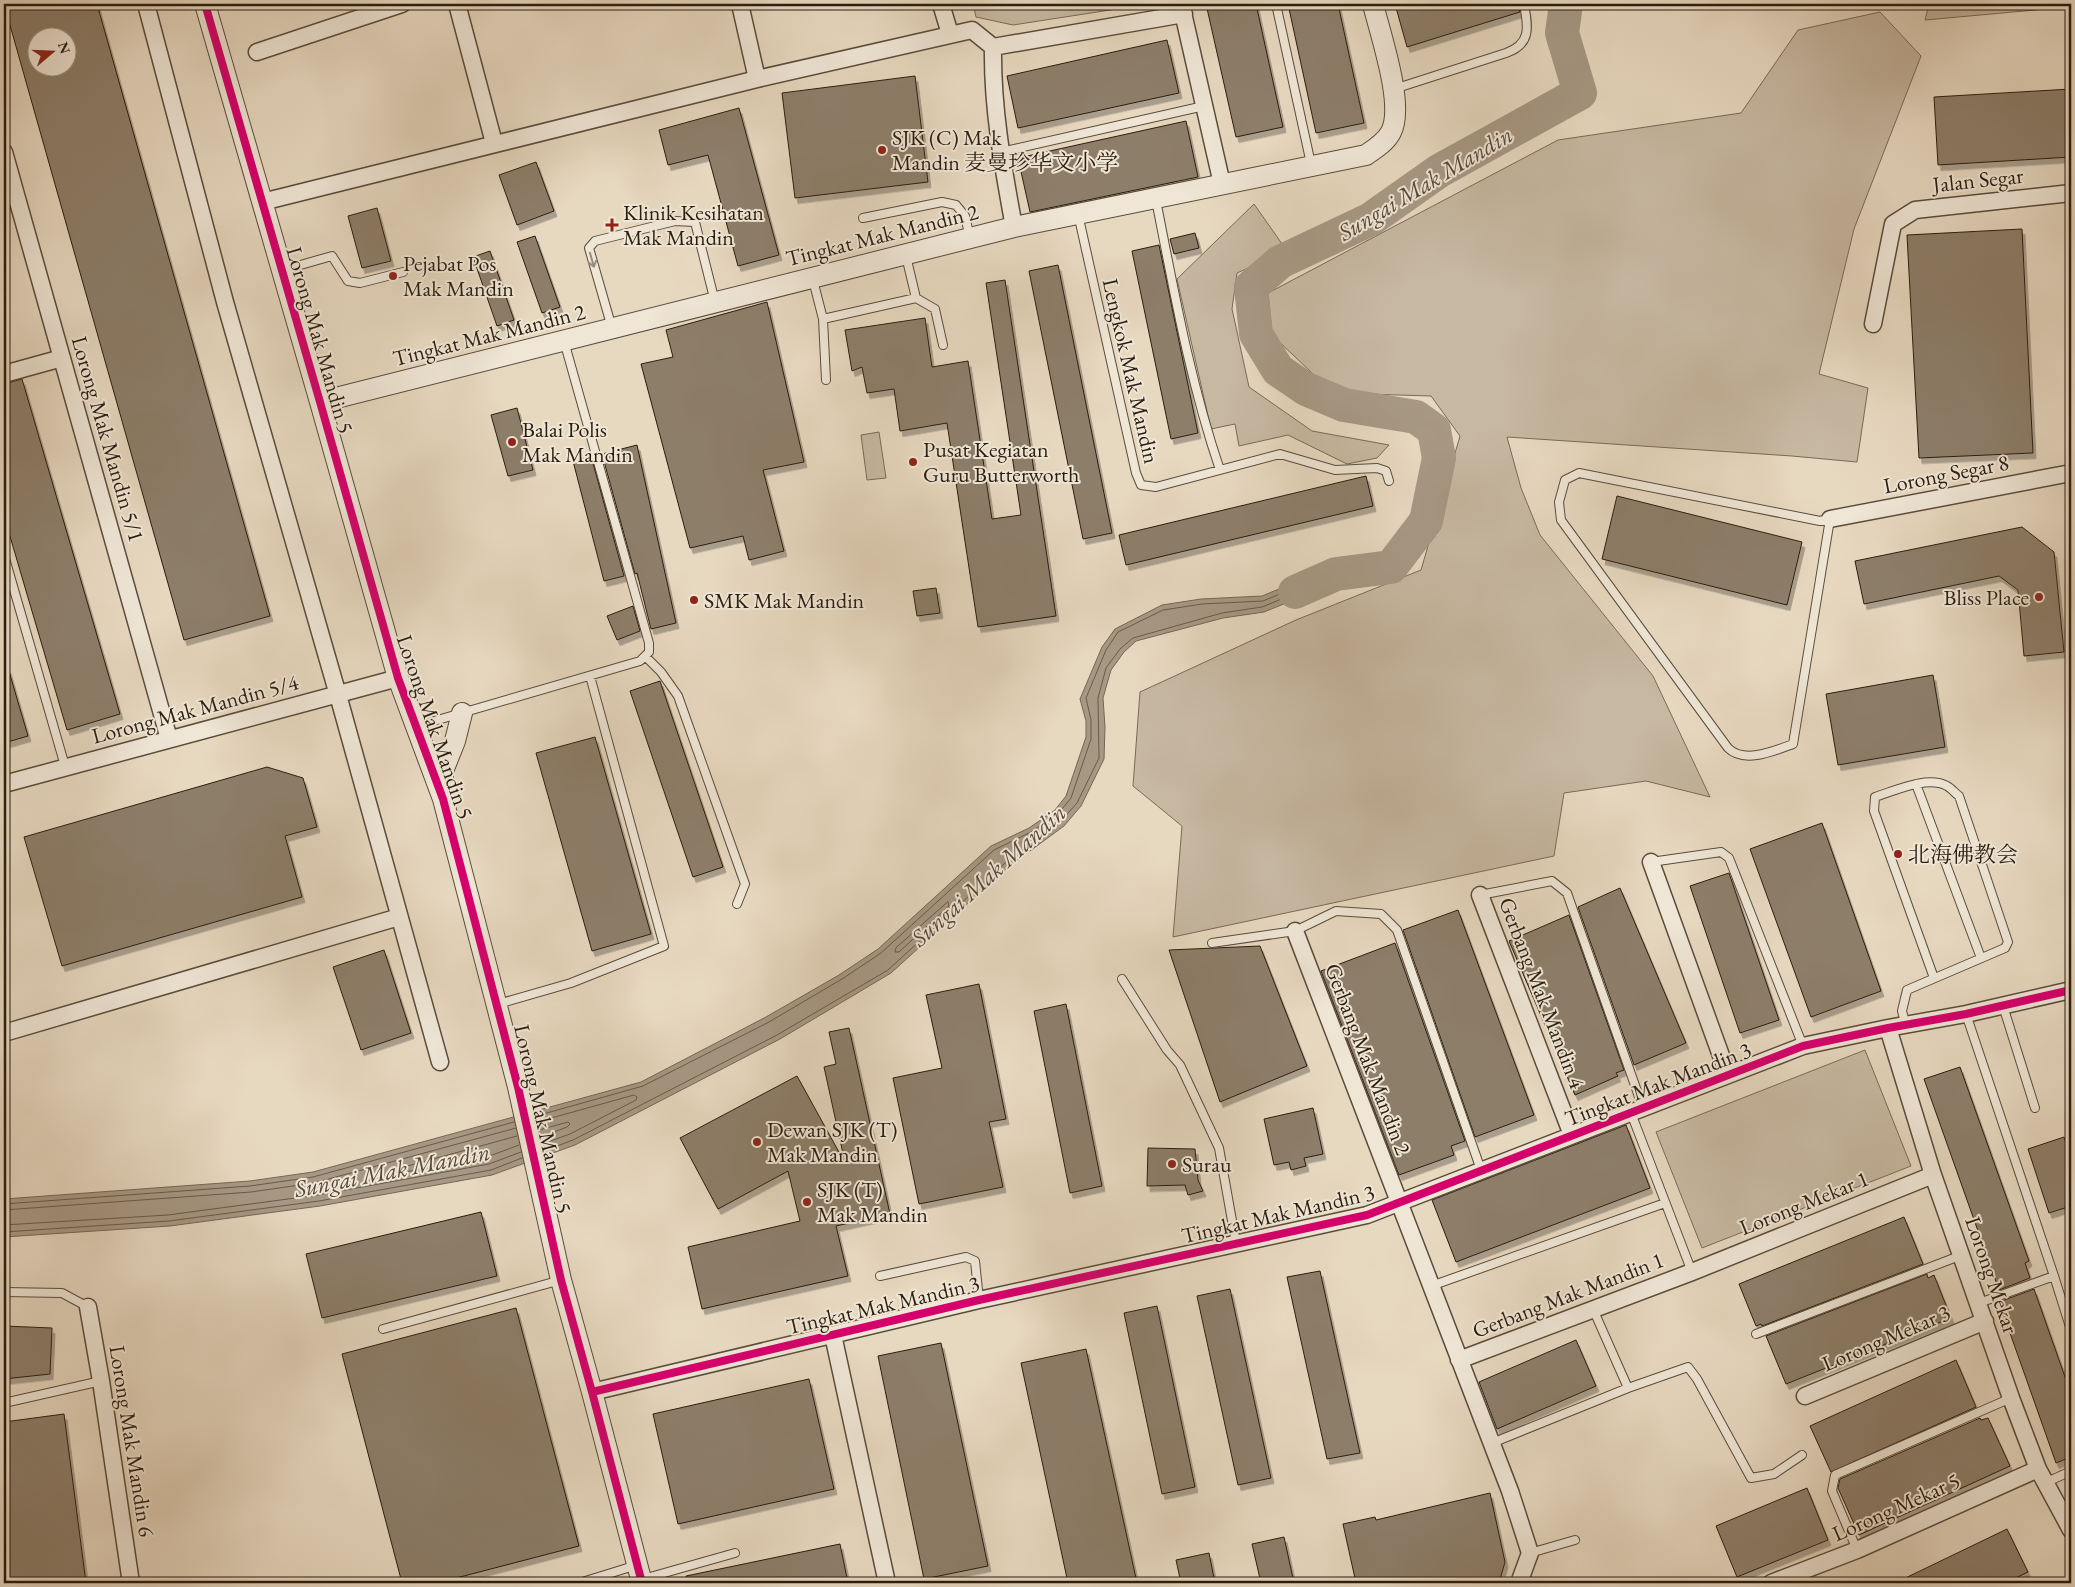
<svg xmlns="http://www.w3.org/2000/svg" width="2075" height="1587" font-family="'EB Garamond','Noto Serif SC',serif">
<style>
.green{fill:#c7b8a2;stroke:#796a58}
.water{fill:#a79884;stroke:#756755}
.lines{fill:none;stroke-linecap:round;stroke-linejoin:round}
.shore{stroke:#695a4a;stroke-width:1}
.river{stroke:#a79884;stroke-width:34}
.building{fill:#8d7e6b;stroke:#2b1d0f;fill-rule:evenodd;filter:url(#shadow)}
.service-casing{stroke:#5a4c3b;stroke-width:10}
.minor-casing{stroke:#5a4c3b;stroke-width:19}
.tertiary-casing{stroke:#5a4c3b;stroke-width:22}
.service{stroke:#efe6d6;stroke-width:8}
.minor{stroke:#efe6d6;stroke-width:16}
.tertiary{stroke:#efe6d6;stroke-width:20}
.cycleway-casing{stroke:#efe6d6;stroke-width:11}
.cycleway{stroke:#d6006c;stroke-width:8}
.oneway{stroke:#978c7c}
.poi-dot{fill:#8f2418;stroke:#efe6d6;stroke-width:2}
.labels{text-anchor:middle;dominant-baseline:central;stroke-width:4;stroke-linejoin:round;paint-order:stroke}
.poi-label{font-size:22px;fill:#2b1d0f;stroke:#efe6d6;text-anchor:start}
.street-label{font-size:22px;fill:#2b1d0f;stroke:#efe6d6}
.water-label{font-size:24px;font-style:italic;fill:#564838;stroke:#efe6d6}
</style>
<defs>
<filter id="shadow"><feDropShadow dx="3" dy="5.5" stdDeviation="0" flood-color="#0004"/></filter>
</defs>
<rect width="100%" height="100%" fill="#e7d8c0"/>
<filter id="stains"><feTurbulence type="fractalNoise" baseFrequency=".004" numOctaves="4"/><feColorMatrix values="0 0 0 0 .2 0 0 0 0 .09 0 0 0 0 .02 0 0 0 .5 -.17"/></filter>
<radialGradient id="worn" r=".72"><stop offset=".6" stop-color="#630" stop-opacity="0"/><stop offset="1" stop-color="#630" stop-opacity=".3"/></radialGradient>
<path class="green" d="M973,4H1149L1013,25L976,17Z
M1929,4H2046V9L1925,20Z
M1880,12L1921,56L1854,229L1819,374L1868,388L1857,462L1792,456L1507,437L1521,488L1540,535L1653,676L1710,797L1646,781L1564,793L1554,856L1173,937L1182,826L1133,786L1140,692L1296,620L1421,570L1460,436L1431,396L1333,393L1272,335L1268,293L1558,140L1741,113L1798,30Z
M1254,204L1287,251L1237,273L1232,309L1249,387L1312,431L1389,445L1377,458L1347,464L1288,435L1239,446L1235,424L1211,429L1177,279Z
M879,432L886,478L867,480L861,435Z
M1865,1050L1911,1166L1702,1248L1656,1132Z"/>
<path class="water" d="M1336,574L1318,590L1264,612L1223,618L1136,641L1124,652L1111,670L1103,698L1105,727L1104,759L1081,806L1064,826L1008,867L891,973L780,1039L575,1145L492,1175L320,1206L170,1226L4,1237V1199L250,1181L313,1172L641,1082L766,1017L839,975L878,949L991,846L1029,828L1055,810L1066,796L1086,737V721L1080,699L1102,647L1115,629L1162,605L1201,599L1262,596L1313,575Z"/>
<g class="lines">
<path class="shore" d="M948,902L949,906L899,952H895L896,948Z
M536,1116L643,1086L769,1022L842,979L881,953L994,850L1031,832L1058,814L1071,798L1091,739V720L1086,698L1106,650L1118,632L1163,610L1202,604L1263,601L1314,580L1317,581L1316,585L1262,607L1222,613L1133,638L1120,649L1106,668L1098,698L1099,758L1077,803L1060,822L1005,863L888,970L777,1035L573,1140L544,1151
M537,1122L634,1095L637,1097L636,1100L570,1134L542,1144
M539,1130L568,1122L570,1124L567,1127L541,1137
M517,1136L404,1167L402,1170L405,1172L487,1157L519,1145
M4,1204L250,1186L313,1177L514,1122
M4,1210L251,1192L314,1183L516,1128
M4,1225L168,1215L318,1195L489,1164L521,1152
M4,1232L169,1221L319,1201L491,1170L522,1158"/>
<path class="river" d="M1295,592L1336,574L1391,567L1426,521L1439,458L1434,430L1416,417L1344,405L1306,389L1278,370L1256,334L1251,287L1280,262L1371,219L1439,171L1580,93L1562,33L1566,4"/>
</g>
<path class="building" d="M4,4H97L270,616L184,640ZM38,38H68V68H38Z
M1206,4H1256L1283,127L1236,137Z
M1288,4H1338L1364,123L1316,133Z
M1395,4H1518L1520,12L1407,47Z
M1167,40L1179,93L1018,128L1007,76Z
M915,76L928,182L795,198L782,93Z
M2071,89V157L1938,165L1934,97Z
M739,108L779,255L738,266L708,155L668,165L659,130Z
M1186,121L1198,177L1030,212L1018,158Z
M536,162L554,211L517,225L499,175Z
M377,208L391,261L362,268L348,216Z
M2022,229L2033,453L1919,458L1907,235Z
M1195,233L1199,248L1174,254L1170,239Z
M535,236L560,307L542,313L517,242Z
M1159,245L1198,433L1171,439L1132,251Z
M490,251L514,320L497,326L473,257Z
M1058,265L1112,533L1083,539L1029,271Z
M1005,280L1056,616L978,627L947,423L900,431L894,389L867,393L862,367L852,371L845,330L925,318L932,367L968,361L992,519L1021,515L986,283Z
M767,302L804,462L763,470L784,551L749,560L743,536L690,548L641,364L673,357L666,330Z
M22,379L120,714L67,730L4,516V384Z
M517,408L533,470L508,476L491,415Z
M637,445L676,623L651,629L637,573L635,574L602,454Z
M591,456L624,576L604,581L573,461Z
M1366,476L1373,506L1126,565L1119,535Z
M1617,496L1802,542L1787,605L1602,559Z
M2022,527L2054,552L2064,652L2024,656L2018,590L1999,576L1864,604L1855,561Z
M936,588L940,613L917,616L913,591Z
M633,606L640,631L617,640L607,616Z
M4,668H8L28,736L4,743Z
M1933,675L1945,747L1838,765L1826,694Z
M660,681L723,867L693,877L630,691Z
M595,737L651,934L592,951L536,753Z
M267,767L303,778L317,827L285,836L302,897L62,966L24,837Z
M1822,823L1881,991L1811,1017L1750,849Z
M1729,873L1779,1020L1740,1033L1690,886Z
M1620,888L1686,1043L1634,1065L1578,907Z
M1458,910L1534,1115L1475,1137L1403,930Z
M1569,915L1624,1070L1616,1073L1618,1076L1575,1095L1509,941Z
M1395,943L1465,1141L1451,1146L1454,1155L1399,1175L1321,971Z
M1260,946L1307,1066L1220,1102L1169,950Z
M384,950L411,1033L361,1050L333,967Z
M979,984L1006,1119L989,1122L1003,1187L919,1204L893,1078L942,1068L926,995Z
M1066,1004L1102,1186L1070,1193L1034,1011Z
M849,1028L890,1214L836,1226L848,1276L702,1309L688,1247L800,1221L788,1171L718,1209L680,1138L797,1076L845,1163L824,1067L836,1064L829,1032Z
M1960,1067L2029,1261L2025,1263L2030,1278L1999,1290L1924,1079Z
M1313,1108L1323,1154L1304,1158L1306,1166L1291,1170L1289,1162L1274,1165L1264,1119Z
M1626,1125L1650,1188L1456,1262L1432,1200Z
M2064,1137L2071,1160V1206L2049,1213L2028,1149Z
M1148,1148L1195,1149L1198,1180L1203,1191L1188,1195L1185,1185L1147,1186Z
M481,1212L497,1276L322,1318L306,1254Z
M1904,1217L1923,1264L1762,1326L1761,1324L1756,1326L1739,1284Z
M1320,1271L1360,1453L1327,1459L1287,1277Z
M1927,1274L1928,1278L1934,1275L1951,1318L1786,1384L1766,1336Z
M1230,1289L1271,1478L1238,1485L1197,1296Z
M2034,1289L2071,1394V1457L2056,1463L1999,1302Z
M1157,1306L1195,1487L1162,1494L1124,1313Z
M516,1308L579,1546L437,1583H402L342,1354Z
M4,1326L52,1328L50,1374L4,1379Z
M1576,1340L1596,1386L1497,1429L1479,1382Z
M941,1343L988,1566L924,1579L878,1356Z
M1086,1349L1137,1583H1068L1021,1363Z
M1956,1360L1976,1407L1831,1472L1810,1426Z
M809,1379L834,1489L678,1524L653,1414Z
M64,1414L86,1583H4V1422Z
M1980,1418L1981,1420L1988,1418L2010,1466L1859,1535L1838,1488L1840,1479Z
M1807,1488L1828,1540L1737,1577L1716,1526Z
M1490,1493L1505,1562L1499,1583H1356L1343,1524L1375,1517L1376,1520Z
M2007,1529L2028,1572L2005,1583H1895Z
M1284,1537L1294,1583H1261L1252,1544Z
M840,1544L848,1583H687L686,1576Z
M1209,1553L1215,1583H1181L1176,1560Z"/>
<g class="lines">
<g class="service-casing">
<path id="service" d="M1276,4L1311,164
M1394,89L1506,53C1532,44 1528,26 1524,4
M1001,152L1204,106
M1156,200C1174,291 1190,382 1220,470
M1078,214L1136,473L1141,485L1156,487L1280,454L1335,470L1377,468L1386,471L1389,481
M863,218L942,202L956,205L965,216L970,238
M906,256L916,298L935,309L943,345
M283,270L332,256L348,281L360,283L403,272
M813,280L823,319
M612,328L589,248L595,241L675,221L695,222L715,302
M826,380L823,319L916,298
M1579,473L1820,521L1830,519L1793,744C1774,751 1744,764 1728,748L1561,520L1559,502L1565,480Z
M4,555L65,766
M646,657L661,672L678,696L745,884L737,904
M417,726L640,661L649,652V643L564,341
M1916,784L1981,958
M1651,862L1721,852L1729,858L1803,1046
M1480,895L1552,881L1567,893L1643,1108
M1212,943L1295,931L1336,911L1381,914L1397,930L1481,1170
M1122,979L1167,1050L1180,1065L1219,1148L1236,1243
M498,1004L571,983L664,946L590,676
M2003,1006L2035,1108
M1966,1014L2054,1276L1979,1303
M1906,1026L1902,1011L1907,990L2005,948L2008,942L1959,796C1955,793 1951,788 1947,786C1928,775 1894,791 1875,797L1874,811L1934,978
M1631,1113L1692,1272
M880,1276L966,1257L975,1261L979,1300
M2054,1276L2071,1330
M1431,1286L1665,1203
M4,1292L62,1293L88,1307
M1593,1309L1628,1388
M383,1329L561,1280
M1756,1334L1962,1255
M4,1403L101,1381
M1492,1443L1628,1388L1688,1367L1697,1379L1751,1478L1774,1474L1802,1455
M2045,1483L2071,1471
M1857,1550L1832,1491L1835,1475L2011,1398
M1530,1553L1575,1540
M643,1579L735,1553
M579,1583L637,1565"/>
</g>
<g class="minor-casing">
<path id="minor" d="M146,4L225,302L338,695L440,1062
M457,4L494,143
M740,4L757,79
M941,4L950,34
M1181,4L1222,184
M993,47L1184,14
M257,52L402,4
M4,152L169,739
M262,202L757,79L972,30L993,47C992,108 1003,167 1014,227
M1873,324L1893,224L1915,210L2071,193
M4,374L62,358
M1830,519L2071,473
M4,784L398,678
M1651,862L1728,1075
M1480,895L1572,1135
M1295,931L1510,1491L1530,1553L1519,1583
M1888,1028L1933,1175L2011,1398L2038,1469L2071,1530
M4,1033L399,917
M88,1307L101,1381L131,1583
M833,1335L887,1583
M1459,1360L1692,1272L1933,1175
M592,1392L979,1300L1367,1215L1803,1046L1888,1028L1966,1014L2071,990
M1805,1396L1985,1321
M1771,1583L1857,1550L2038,1469"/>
</g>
<g class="tertiary-casing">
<path id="tertiary" d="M205,4L320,402L398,678L443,799L518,1087L561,1280L592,1392L642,1583
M320,402L1014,227L1366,155C1375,149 1386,142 1391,132C1405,105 1380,34 1373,4
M443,791V771L455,741L462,713"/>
</g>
<use href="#service" class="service"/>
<use href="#minor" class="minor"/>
<use href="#tertiary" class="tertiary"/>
<g class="cycleway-casing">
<path id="cycleway" d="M205,4L320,402L398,678L443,799L518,1087L561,1280L592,1392L642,1583
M592,1392L979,1300L1367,1215L1803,1046L1888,1028L1966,1014L2071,990"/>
</g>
<use href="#cycleway" class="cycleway"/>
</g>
<defs><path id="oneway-shaft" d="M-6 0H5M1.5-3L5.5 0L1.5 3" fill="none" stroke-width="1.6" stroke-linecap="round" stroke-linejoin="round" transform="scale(1.25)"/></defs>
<use class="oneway" href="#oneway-shaft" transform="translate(592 260) rotate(74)"/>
<g class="poi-dot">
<circle cx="882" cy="150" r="5"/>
<path d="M609.5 217.5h5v5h5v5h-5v5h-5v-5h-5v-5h5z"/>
<circle cx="393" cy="276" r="5"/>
<circle cx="512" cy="442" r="5"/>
<circle cx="913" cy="462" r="5"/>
<circle cx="2039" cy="597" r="5"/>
<circle cx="694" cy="600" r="5"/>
<circle cx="1898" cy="854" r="5"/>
<circle cx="757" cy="1142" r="5"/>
<circle cx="1172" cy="1164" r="5"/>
<circle cx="807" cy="1202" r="5"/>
</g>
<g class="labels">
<g class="poi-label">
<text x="892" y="137">SJK (C) Mak<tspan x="892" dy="25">Mandin 麦曼珍华文小学</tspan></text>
<text x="623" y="212">Klinik Kesihatan<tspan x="623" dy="25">Mak Mandin</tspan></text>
<text x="403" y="263">Pejabat Pos<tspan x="403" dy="25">Mak Mandin</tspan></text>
<text x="522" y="429">Balai Polis<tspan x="522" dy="25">Mak Mandin</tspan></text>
<text x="923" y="449">Pusat Kegiatan<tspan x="923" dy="25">Guru Butterworth</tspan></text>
<text x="2029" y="597" text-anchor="end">Bliss Place</text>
<text x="704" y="600">SMK Mak Mandin</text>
<text x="1908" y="854">北海佛教会</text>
<text x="767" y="1129">Dewan SJK (T)<tspan x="767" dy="25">Mak Mandin</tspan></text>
<text x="1182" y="1164">Surau</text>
<text x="817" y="1189">SJK (T)<tspan x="817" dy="25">Mak Mandin</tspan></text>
</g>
<g class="street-label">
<text transform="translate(1978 180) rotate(-6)">Jalan Segar</text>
<text transform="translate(882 235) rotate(-14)">Tingkat Mak Mandin 2</text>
<text transform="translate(489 335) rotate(-14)">Tingkat Mak Mandin 2</text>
<text transform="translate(320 340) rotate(74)">Lorong Mak Mandin 5</text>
<text transform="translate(1131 371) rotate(77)">Lengkok Mak Mandin</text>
<text transform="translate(108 439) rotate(74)">Lorong Mak Mandin 5/1</text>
<text transform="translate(1946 474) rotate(-11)">Lorong Segar 8</text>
<text transform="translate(195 709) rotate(-15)">Lorong Mak Mandin 5/4</text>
<text transform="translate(435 727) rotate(71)">Lorong Mak Mandin 5</text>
<text transform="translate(1542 993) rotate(69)">Gerbang Mak Mandin 4</text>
<text transform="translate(1368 1059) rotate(69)">Gerbang Mak Mandin 2</text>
<text transform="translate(1658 1084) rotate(-21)">Tingkat Mak Mandin 3</text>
<text transform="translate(543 1119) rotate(77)">Lorong Mak Mandin 5</text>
<text transform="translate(1804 1203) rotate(-22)">Lorong Mekar 1</text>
<text transform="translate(1278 1214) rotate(-13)">Tingkat Mak Mandin 3</text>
<text transform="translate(1992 1275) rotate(71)">Lorong Mekar</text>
<text transform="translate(1568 1295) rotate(-21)">Gerbang Mak Mandin 1</text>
<text transform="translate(883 1305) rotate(-13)">Tingkat Mak Mandin 3</text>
<text transform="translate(1886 1338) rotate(-23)">Lorong Mekar 3</text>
<text transform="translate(132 1441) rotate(81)">Lorong Mak Mandin 6</text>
<text transform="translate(1896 1507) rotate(-24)">Lorong Mekar 5</text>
</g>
<g class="water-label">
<text transform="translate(1425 183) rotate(-31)">Sungai Mak Mandin</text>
<text transform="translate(988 875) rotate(-42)">Sungai Mak Mandin</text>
<text transform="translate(392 1170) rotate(-11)">Sungai Mak Mandin</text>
</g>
</g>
<rect width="2075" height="1587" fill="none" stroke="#e7d8c0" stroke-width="20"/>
<rect x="5" y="5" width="2065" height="1577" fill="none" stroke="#2b1d0f" stroke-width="2.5"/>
<rect x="10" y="10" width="2055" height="1567" fill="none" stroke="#2b1d0f"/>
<g transform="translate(52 52) rotate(71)"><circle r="24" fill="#efe6d6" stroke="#a19686"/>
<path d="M0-4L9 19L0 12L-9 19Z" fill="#8f2418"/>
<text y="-8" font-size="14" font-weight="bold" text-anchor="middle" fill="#2b1d0f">N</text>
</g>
<rect width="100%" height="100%" filter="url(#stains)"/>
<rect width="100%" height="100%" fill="url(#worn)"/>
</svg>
